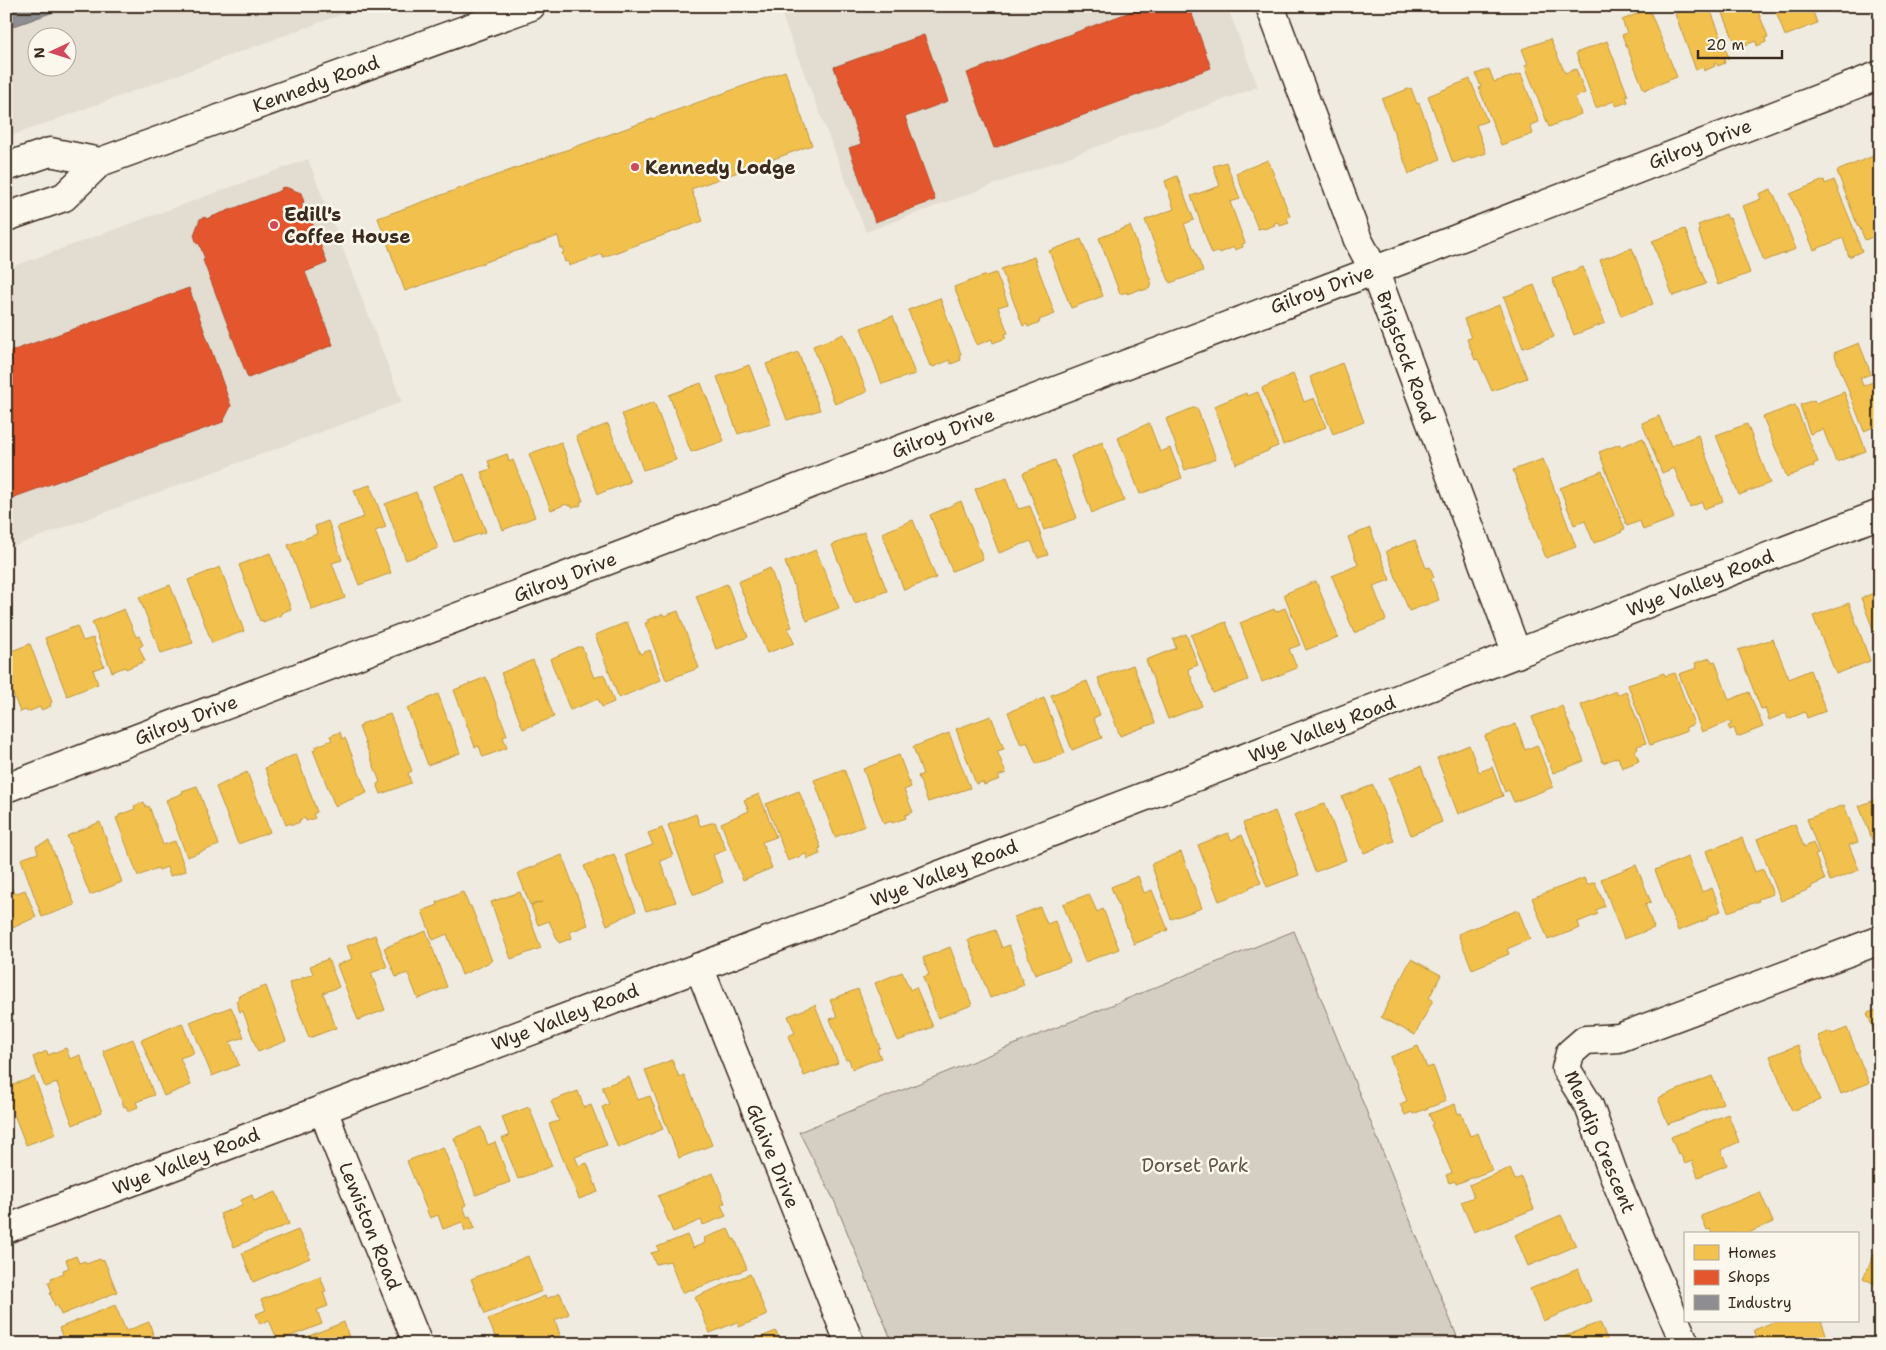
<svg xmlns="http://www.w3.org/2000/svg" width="1886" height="1350" font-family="'Shantell Sans',sans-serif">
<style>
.built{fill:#e2dcd1;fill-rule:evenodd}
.green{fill:#d5cec3;stroke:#887c70}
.homes{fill:#f2c14e;stroke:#bb9440}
.shops{fill:#e4572e;stroke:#b14a29}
.industry{fill:#8d8d92;stroke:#746f6f}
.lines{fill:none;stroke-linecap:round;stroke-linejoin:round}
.minor-casing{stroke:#3b2a1e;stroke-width:31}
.major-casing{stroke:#3b2a1e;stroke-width:31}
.minor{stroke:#fbf7ec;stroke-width:28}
.major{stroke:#fbf7ec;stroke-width:28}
.poi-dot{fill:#d1495b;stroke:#fbf7ec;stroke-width:2}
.labels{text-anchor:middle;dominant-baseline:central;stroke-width:5;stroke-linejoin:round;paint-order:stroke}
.street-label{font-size:19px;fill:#3b2a1e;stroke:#fbf7ec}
.poi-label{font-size:19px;font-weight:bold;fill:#3b2a1e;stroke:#fbf7ec;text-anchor:start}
.park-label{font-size:19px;fill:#625347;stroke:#fbf7ec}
</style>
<rect width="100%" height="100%" fill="#f0ebe0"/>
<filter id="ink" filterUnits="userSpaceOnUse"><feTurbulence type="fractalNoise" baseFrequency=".02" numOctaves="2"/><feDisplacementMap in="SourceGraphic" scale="10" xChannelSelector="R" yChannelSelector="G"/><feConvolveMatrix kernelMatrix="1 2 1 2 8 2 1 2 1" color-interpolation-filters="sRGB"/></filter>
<g filter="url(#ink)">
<path class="built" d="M6,6H365L6,138ZM38,38H68V68H38Z
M778,6H1227L1258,87L866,232Z
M308,159L402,402L6,549V269Z"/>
<path class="green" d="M1294,931L1460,1344H893L834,1200L799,1132Z"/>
<path class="homes" d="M1695,6H1709L1729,58L1724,59L1725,63L1718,66L1716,63H1714L1715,66L1704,71L1703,67L1696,70L1675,14Z
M1720,6H1756L1768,37L1765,38L1766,42L1757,46L1756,41L1737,48Z
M1774,6H1811L1817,23L1785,36Z
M1830,6H1848L1849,9L1836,13L1835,11L1832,12Z
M1649,9L1677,77L1644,90L1622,35L1627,33L1622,20Z
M1550,39L1565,73L1576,69L1585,93L1575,97L1581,114L1549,127L1525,65L1528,64L1522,49Z
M1607,41L1628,96H1626L1628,102L1616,106L1614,101L1596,108L1576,53Z
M1489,69L1494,82L1521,74L1539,122L1530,125L1533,134L1501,145L1479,88L1481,87L1476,74Z
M785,71L812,145L691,189L703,221L603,257L602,254L569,266L568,261L565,262L562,253L564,252L563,248L561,249L558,236L405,291L378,218Z
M1470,79L1487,121L1476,125L1486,153L1470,159V157L1453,163L1428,96Z
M1411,88L1417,104L1419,103L1440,159L1409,174L1382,99Z
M1878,154L1880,234L1865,240L1859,226L1858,227L1837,171Z
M1268,160L1290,216L1287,218L1289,223L1280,226L1278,222L1274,223L1275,225L1264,229L1263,228L1258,229L1236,173Z
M1226,162L1240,199L1230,202L1245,243L1242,244L1243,247L1235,250L1234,247L1220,253V251L1212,254L1191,196L1220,186L1213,166Z
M1177,176L1194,220L1184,224L1203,271L1170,283L1145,220L1174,209L1165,181Z
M1824,180L1825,184L1834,180L1858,239H1857L1862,251L1849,257L1843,238L1814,250L1790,194Z
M1771,189L1773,195L1774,194L1796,249L1764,261L1743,206L1761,199L1759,194Z
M1726,214L1728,219L1730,218L1750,273L1718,285L1698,230H1700L1698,225Z
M1130,226L1152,284L1149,285L1150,288L1141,291V289L1127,294V292L1120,294L1099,238Z
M1685,229L1706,284L1673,296L1652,241Z
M1081,239L1103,296L1071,308L1049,251Z
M1632,248L1653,304L1621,316L1600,260Z
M1034,257L1055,314L1039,320L1040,322L1028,327L1027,324L1023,326L1001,269Z
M1583,267L1605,323L1574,335L1552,279Z
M996,273L1008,304L998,307L1008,333L1005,334L1006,338L993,343L992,339L977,345L954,287L986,275V276Z
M1534,285L1554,337L1523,348L1504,297Z
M940,298L961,354L959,355L961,360L951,364L950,360L933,367L932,365L930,366L908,310Z
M1499,305L1527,378L1492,391L1478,359L1475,360L1467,339L1471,338L1464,319Z
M893,316L915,374L882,384L861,328Z
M844,334L867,392L835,404L813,346Z
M1859,343L1871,374L1860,378L1863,386L1880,379V435L1876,426L1864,431L1834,353Z
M798,352L820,410L787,420L766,364Z
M1342,363L1364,422L1333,434L1310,377Z
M749,365L771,424L738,434L717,377Z
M1293,374L1304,402L1314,398L1326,427L1283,445L1262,388Z
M701,383L724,441L691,452L669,395Z
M1258,392L1278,446L1268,450V451L1236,464L1214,406L1246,393L1247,396Z
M1844,392L1866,451L1836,462L1823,429L1810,434L1800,405L1814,400L1816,403Z
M654,402L676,460L643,470L622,414Z
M1795,405L1818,462L1813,464L1814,466L1787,477L1763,417Z
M1193,408H1197L1216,459L1185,470L1166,419Z
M1659,416L1671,446L1698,435L1723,501L1704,509L1702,502L1690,507L1674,468L1662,473L1642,423Z
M1149,423L1160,452L1170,448L1182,478L1140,494L1118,438Z
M608,424L630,482L598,494L576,436Z
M1747,424L1770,483L1739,495L1716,435Z
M1643,438L1674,518L1643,530L1640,521L1627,526L1599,452L1620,444V447Z
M561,442L583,501L580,502L581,505L572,508L571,505L568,506L567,504L551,510L529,454Z
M1102,442L1124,501L1092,513L1071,456Z
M507,454L509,462L513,460L535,517L503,530L481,472L491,469L488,461Z
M1543,459L1576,547L1546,558L1513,470Z
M1055,460L1077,518L1044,530L1023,473Z
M1602,471L1625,529L1621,530L1622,532L1594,543L1585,521L1574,525L1560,488Z
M464,474L486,532L454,542L433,486Z
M1007,477L1018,509L1030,506L1048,555L1038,558L1031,541L999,553L975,489Z
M370,485L386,527L375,531L391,573L359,585L337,527L364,517L354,490Z
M416,492L438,548L406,560L385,504Z
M961,501L983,559L952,571L930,515Z
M913,520L936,578L904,590L882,533Z
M328,521L342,560L332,563L345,598L312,610L288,545L317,534L315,526Z
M1370,528L1390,580L1373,586L1386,620L1354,633L1332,576L1358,565L1348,537Z
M864,532L887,591L855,603L832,545Z
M1415,540L1426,568L1430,567L1434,577L1431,579L1439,600L1409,611L1386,551Z
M816,550L839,608L807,621L785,562Z
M270,553L291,609L281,613V615L263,622V620L260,621L239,565Z
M220,567L244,631L212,643L188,580Z
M770,568L792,627L788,628L794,643L767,653L738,582Z
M1316,581L1338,637L1306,650L1284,594Z
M727,584L748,637L716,649L696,596Z
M170,585L193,643L161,653L139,597Z
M1880,589V647L1861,598L1874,593V591Z
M1849,603L1870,661L1836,674L1813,616Z
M1285,608L1300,645L1289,649L1297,668L1262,682L1240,623L1274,609L1275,612Z
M124,609L136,637L139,636L143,645L139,647L145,661L126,669L125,667L112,672L92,622Z
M678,611L699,668L666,680L645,623L649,622L647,620L663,614L664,616Z
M627,622L640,654L650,650L661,680L619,698L595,635Z
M1226,622L1248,680L1213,693L1191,635Z
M77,626L83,641L93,638L104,666L93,670L98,684L67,696L45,638Z
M1186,634L1198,665L1188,669L1202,706L1168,719L1146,660L1176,648L1173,639Z
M1773,639L1789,679L1810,670L1826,711L1807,718L1805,712L1788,719L1786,713L1769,720L1765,708L1761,709L1738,650Z
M30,644L52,702L50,703L51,706L41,710L40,707L27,712L26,710L20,712L6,676V653Z
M578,647H582L594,678L604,674L614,702L602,707L598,699L570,710L550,659Z
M1710,658L1712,662L1715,661L1729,700L1749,692L1763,727L1737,737L1734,728L1730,730L1728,726L1732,724L1731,721L1702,732L1679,674L1697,668L1695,663Z
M533,660L554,717L523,729L501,673Z
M1133,665L1155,723L1120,736L1098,678Z
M1664,673L1665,676L1675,673L1694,724L1685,728L1687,731L1650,745L1628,685Z
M486,677L507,735L503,737L507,748L483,757L479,746L475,747L454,690Z
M1087,681L1100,715L1093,718L1102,738L1072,750L1051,695Z
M1616,691L1617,695L1626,691L1646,743L1637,746L1638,749L1635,751L1639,761L1622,768L1618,757L1603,763L1581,705Z
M438,694L460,753L428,765L407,708Z
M1044,698L1065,753L1036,764L1027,742L1021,745L1008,712Z
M1562,706L1584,761L1553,773L1532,717Z
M390,714L412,771L408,773L411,783L381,794L377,784L380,782L359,727L362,726L361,724Z
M991,716L1004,749L997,751L1006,773L998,776L1000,779L984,785L983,782L976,784L956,729Z
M1516,724L1525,750L1537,745L1553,787L1514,802L1509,790L1505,792L1485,736Z
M340,732L342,739L345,738L367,793L335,806L313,750L316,749L315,747L332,740L330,736Z
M949,733L970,788L928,802L918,776L923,774L913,747Z
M1469,745L1479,772L1492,767L1503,796L1458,814L1437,758Z
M296,754L317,812L313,814L315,818L306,821L305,818L299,820L300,822L292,825L291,823L286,825L265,768Z
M899,755L911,787L904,790L913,812L905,815L906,818L892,823L891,821L884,824L863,769Z
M1421,766L1442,822L1411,835L1389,778Z
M844,769L865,826L835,837L814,780Z
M247,772L270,832L238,844L216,787Z
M1373,785L1394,841L1364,853L1342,797Z
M197,786L219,845L187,857L166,800L183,793L182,791Z
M799,791L821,848L818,849L820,854L808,859L806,854L788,861L766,804Z
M759,794L776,837L762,842L772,868L743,880L721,823L749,811L744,800Z
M1880,798V859L1859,806Z
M144,802L146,807L149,806L163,845L175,841L186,871L170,876L167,867L159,870L158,868L138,876L116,818L119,817V815L135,809L134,806Z
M1325,803L1346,860L1315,872L1294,815Z
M1844,805L1858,842L1849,845L1859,870L1830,881L1807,819Z
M1275,811L1299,875L1267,887L1243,823Z
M696,814L700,826L715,822L726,850L713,855L723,882L695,894H693L668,825Z
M100,822L122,882L90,895L67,836Z
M1795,824L1804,847L1813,843L1818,854L1815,855L1825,880L1811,886L1812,888L1781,901L1757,839Z
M662,828L673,856L660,861L676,902L646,911L625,855L653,845L648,833Z
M1228,833L1231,840L1242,835L1261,883L1249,887L1250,889L1219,901L1198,845Z
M1742,838L1755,872L1763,869L1773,894L1758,899L1759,901L1728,912L1706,851Z
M49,841L75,905L42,917L21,859L38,853L36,846Z
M1181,852L1202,908L1171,919L1151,864Z
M614,854L636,911L607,925L584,866Z
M562,855L588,925L570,932L572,938L559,943L549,921L538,925L531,906L542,902L530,905L518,873Z
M1688,857L1702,892L1712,888L1721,911L1707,917L1708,919L1678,931L1655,870Z
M1636,865L1651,902L1645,904L1654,928L1624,939L1601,879Z
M6,873L14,894L25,890L36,917L6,931Z
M1138,876L1144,893L1152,890L1168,930L1134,944L1111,887Z
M1584,878L1587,885L1595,882L1605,906L1596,910L1598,914L1578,922L1580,928L1548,940L1532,898Z
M463,892L469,906H471L492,961L462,975L447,934L433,940L422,911L438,905L437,902Z
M520,892L541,948L511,959L491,902Z
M1089,894L1097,912L1103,909L1119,949L1085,962L1063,904Z
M1040,907L1047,924L1055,921L1070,962L1035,975L1014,917Z
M1518,910L1530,939L1507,949L1509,954L1472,969L1458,934Z
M995,930L1002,948L1009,945L1024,985L990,998L968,940Z
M426,931L447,987L418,999L408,973L396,977L384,948Z
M375,935L387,967L371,973L385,1010L358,1020L337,965L352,959L347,946Z
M950,947L972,1005L938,1018L923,977L929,975L923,958Z
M328,959L339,987L323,993L336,1028L309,1038L289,983L313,974L310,966Z
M1411,959L1441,975L1429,998L1433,1000L1415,1035L1381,1017Z
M902,972L910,990L916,987L933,1027L898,1041L875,983Z
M266,986L286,1041L258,1052L243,1011L240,1012L236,1001L239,999L238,996Z
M858,989L880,1048L877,1049L881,1058L852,1069L849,1059L846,1060L830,1019L837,1017L830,1000Z
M815,1005L838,1063L804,1076L788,1036L795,1033L788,1016Z
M231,1007L244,1037L230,1042L239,1065L212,1076L190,1022L217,1011L218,1012Z
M1880,1009V1046L1867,1013Z
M182,1023L194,1053L180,1058L191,1085L164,1096L141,1040Z
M1847,1028L1869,1083L1841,1094L1818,1036L1830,1031L1832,1034Z
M133,1039L154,1095L136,1102L138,1107L128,1111L126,1106L124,1107L103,1051Z
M1798,1045L1820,1100L1792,1111L1770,1056Z
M1418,1046L1427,1068L1433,1066L1446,1101L1413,1114L1412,1112L1405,1115L1400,1104L1407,1101L1390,1057Z
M66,1048L70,1059L80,1055L102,1112L73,1125L57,1083L45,1087L33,1057L47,1051L48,1055Z
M672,1060L679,1077L684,1075L712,1145L679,1158L645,1070Z
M1712,1076L1723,1103L1668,1124L1658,1098Z
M34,1077L56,1134L26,1145L6,1094V1087Z
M629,1077L638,1100L650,1096L663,1129L618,1148L602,1107L609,1104L602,1087Z
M578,1091L584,1108L591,1105L607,1145L575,1157L579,1166L587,1163L598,1192L579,1199L549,1124L559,1121L551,1101Z
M1455,1104L1458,1114L1461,1113L1470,1136L1478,1133L1492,1170L1456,1184L1455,1181L1449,1183L1446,1175L1452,1173L1431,1125L1433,1124L1429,1114Z
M529,1107L552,1166L518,1179L502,1138L509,1136L502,1117Z
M1728,1114L1739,1142L1721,1150L1727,1165L1698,1177L1692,1161L1685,1164L1680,1153L1678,1154L1671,1137Z
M481,1127L488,1145L495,1142L510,1182L476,1195L454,1138Z
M443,1147L466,1205L463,1206L467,1217L470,1216L475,1228L465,1231L462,1222L443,1229L438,1215L430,1218L407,1161Z
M1510,1168L1515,1180L1521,1177L1534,1209L1485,1229L1484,1228L1474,1232L1461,1202L1474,1197L1469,1185Z
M713,1173L725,1203L721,1205L726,1216L703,1225L701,1220L673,1232L658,1196Z
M276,1192L289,1224L234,1247L220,1214L242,1205L241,1200L252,1195L254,1201Z
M1760,1192L1773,1222L1746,1234H1712L1710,1229L1707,1230L1701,1216Z
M1561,1215L1576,1246L1528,1266L1515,1235Z
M728,1229L733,1240L735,1239L747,1269L692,1290L691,1289L682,1293L670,1261L656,1264L651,1253L659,1251L657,1247L687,1235L693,1248L705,1243L704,1238Z
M298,1230L310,1254L308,1255L310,1258L253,1282L242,1253Z
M1877,1249L1880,1251V1287L1863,1278Z
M76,1256L79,1263L85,1261L86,1264L100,1259L101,1261L104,1260L117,1292L61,1315L58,1306H55L50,1293L52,1292L48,1282L52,1281L51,1278L64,1273L63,1270L69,1268L66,1260Z
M528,1256L542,1291L485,1314L471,1279Z
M1578,1269L1591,1301L1543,1321L1530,1289Z
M750,1274L767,1315L739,1327L737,1322L710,1333L695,1297Z
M320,1276L326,1291L323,1292L328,1306L317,1310L322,1324L278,1341L269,1320L260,1324L256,1314L266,1310L261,1300Z
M560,1293L569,1314L555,1320L563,1344H498L488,1319L545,1296L546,1299Z
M115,1305L126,1331L149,1322L154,1337L137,1344H111L110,1341L104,1344H65L59,1328Z
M1776,1321H1821L1828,1340L1819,1344H1759L1754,1330Z
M344,1322L351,1344H289Z
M1600,1322L1609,1344H1552L1551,1342Z
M776,1331L781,1344H749V1342Z"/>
<path class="shops" d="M1146,6H1189L1211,68L994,148L967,73Z
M924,35L948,101L905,117L935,200L875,222L849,148L861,144L834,67Z
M285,187L301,193L304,202L301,203L308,220L311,219L327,263L305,272L333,345L248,378L203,260L205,259L199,243L197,244L194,235L200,219L205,217L206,219L282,190L281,188Z
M189,288L231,406L223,422L6,500V353Z"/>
<path class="industry" d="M6,6H70L6,29Z"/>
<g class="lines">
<g class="minor-casing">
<path id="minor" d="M1270,6L1358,240L1374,270L1517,654
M6,788L1415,255L1880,75
M699,967L850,1344
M323,1109L333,1136L418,1344
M6,1229L708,964L1880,514
M1685,1344L1614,1176L1589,1106L1566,1069L1570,1053L1585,1040L1619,1038L1880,940"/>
</g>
<g class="major-casing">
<path id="major" d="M6,167L50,152L100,162
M6,217L64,197L100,162L531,6"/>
</g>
<use href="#minor" class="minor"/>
<use href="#major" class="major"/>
</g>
</g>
<g class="poi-dot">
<circle cx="635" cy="167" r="5"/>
<circle cx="274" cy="225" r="5"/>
</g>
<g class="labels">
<g class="street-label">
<text transform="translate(316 84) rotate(-20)">Kennedy Road</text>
<text transform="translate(1700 144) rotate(-21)">Gilroy Drive</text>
<text transform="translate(1322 289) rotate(-20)">Gilroy Drive</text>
<text transform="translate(1406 357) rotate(70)">Brigstock Road</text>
<text transform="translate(943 433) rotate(-21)">Gilroy Drive</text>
<text transform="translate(565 577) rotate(-21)">Gilroy Drive</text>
<text transform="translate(1700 583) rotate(-21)">Wye Valley Road</text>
<text transform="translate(186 720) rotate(-21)">Gilroy Drive</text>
<text transform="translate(1322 729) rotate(-21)">Wye Valley Road</text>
<text transform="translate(944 873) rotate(-21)">Wye Valley Road</text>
<text transform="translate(565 1017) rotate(-21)">Wye Valley Road</text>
<text transform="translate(1600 1142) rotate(67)">Mendip Crescent</text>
<text transform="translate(773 1156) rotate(68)">Glaive Drive</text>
<text transform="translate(186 1161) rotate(-21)">Wye Valley Road</text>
<text transform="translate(370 1226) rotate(68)">Lewiston Road</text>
</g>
<g class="poi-label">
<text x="645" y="167">Kennedy Lodge</text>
<text x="284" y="214">Edill's<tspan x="284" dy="22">Coffee House</tspan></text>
</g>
<g class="park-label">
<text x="1195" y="1165">Dorset Park</text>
</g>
</g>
<rect width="1886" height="1350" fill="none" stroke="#fbf7ec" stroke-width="25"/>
<rect x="12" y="12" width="1861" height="1325" fill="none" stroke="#3b2a1e" stroke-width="2" filter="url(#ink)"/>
<rect x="1684" y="1232" width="175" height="90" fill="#fbf7ec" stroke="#aea59a"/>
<rect x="1694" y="1245" width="25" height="15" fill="#f2c14e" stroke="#aea59a"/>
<text x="1728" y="1258" font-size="15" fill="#3b2a1e">Homes</text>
<rect x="1694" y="1270" width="25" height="15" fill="#e4572e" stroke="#aea59a"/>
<text x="1728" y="1282" font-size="15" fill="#3b2a1e">Shops</text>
<rect x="1694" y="1295" width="25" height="15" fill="#8d8d92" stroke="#aea59a"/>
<text x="1728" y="1308" font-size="15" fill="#3b2a1e">Industry</text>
<g transform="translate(52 52) rotate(266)"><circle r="24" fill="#fbf7ec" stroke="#aea59a"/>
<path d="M0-4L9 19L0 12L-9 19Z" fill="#d1495b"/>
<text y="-8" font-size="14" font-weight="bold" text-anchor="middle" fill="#3b2a1e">N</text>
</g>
<path d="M1698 50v8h84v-8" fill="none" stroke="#3b2a1e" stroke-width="2.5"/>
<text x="1706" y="50" font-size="15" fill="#3b2a1e" stroke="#fbf7ec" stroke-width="4" paint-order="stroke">20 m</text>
</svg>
